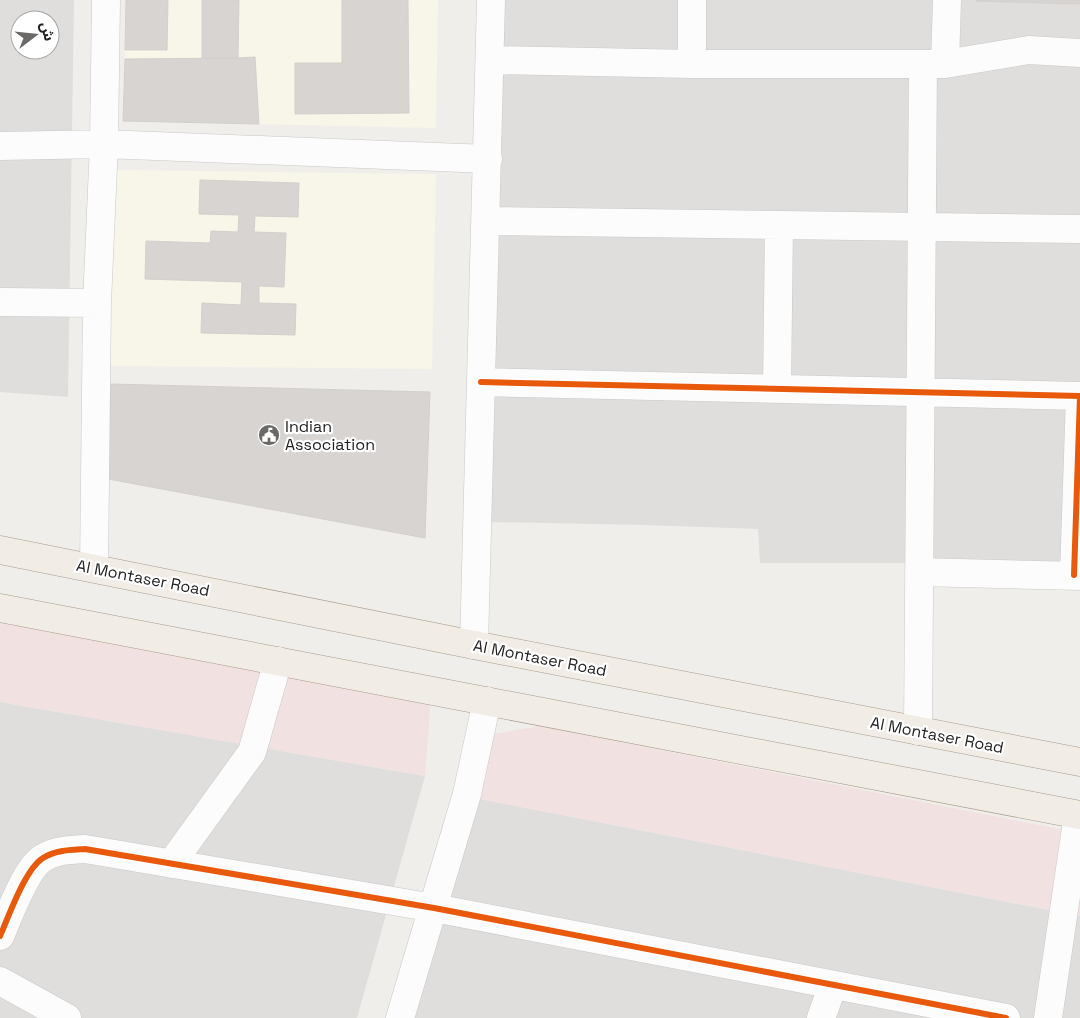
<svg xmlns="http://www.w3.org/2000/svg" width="1080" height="1018" font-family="'Space Grotesk','Noto Sans Arabic',sans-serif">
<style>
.residential{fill:#dfdedc;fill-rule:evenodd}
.commercial{fill:#f1e2e1}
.education{fill:#f8f6e8}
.building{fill:#d7d4d2;stroke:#d3cfcc}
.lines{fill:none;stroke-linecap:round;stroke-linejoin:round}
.minor-casing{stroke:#c9c8c7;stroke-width:29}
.major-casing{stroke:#a79a86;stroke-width:29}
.minor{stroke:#fdfcfc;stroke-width:28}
.major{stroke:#f2ece7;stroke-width:28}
.cycleway-casing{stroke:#fff;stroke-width:9}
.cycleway{stroke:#e8590c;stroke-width:6}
.labels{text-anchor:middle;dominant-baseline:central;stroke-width:4.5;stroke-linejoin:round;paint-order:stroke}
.poi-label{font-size:16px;fill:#222;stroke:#fff;text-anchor:start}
.street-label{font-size:16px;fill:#222;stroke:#fff}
</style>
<rect width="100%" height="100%" fill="#f0eeeb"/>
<path class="residential" d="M0,0H74L68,397L0,392ZM20,20H50V50H20Z
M503,0H1080V563H760L758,529L644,525L489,522Z
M0,702L425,776L357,1018H0Z
M470,797L1080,916V1018H403Z"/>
<path class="commercial" d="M0,622L431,698L425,776L0,702Z
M539,726L1080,833V916L470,797L480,759L494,734Z"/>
<path class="education" d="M126,0H438L436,128L123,121Z
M117,170L436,174L432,369L108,366Z"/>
<path class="building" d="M126,0H168L167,50H125Z
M202,0H239L238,58H202Z
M342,0H408L409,113L295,114V63H342Z
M976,0H1080V4L976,1Z
M255,57L259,124L123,121L125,59L238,58Z
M200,180L299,183L298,217L255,216L254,232L286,233L284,287L259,286V303L296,304L295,335L201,333L202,303L241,305L242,282L145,279L146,241L210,243L211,231L238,232L239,215L199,214Z
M111,384L430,392L425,538L108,479Z"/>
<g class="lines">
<g class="minor-casing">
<path id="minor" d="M490,60L692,64H945L1029,50L1080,53
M692,64V0
M945,64L947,0
M0,146L104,144L488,159
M486,221L1080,229
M0,302L97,303
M481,382L1080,396L1074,575
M777,389L779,225
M94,568L97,303L104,144L106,0
M919,572L1080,576
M474,645L491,0
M918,731L923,64
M171,864L252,752L278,661
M0,936C9,916 25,869 43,858C56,850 70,850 85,849L434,908L1006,1018
M0,981L67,1018
M400,1018L467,794L487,701
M821,1018L833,985
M1048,1018L1078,815"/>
</g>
<g class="major-casing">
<path id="major" d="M0,550L474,645L1080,762
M0,608L1080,815"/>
</g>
<use href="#minor" class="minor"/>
<use href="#major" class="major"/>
<g class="cycleway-casing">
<path id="cycleway" d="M481,382L1080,396L1074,575
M0,936C9,916 25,869 43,858C56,850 70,850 85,849L434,908L1006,1018"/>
</g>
<use href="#cycleway" class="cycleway"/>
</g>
<defs>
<g id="civic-disc" transform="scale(1.125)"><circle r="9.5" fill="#6a6968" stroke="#fff"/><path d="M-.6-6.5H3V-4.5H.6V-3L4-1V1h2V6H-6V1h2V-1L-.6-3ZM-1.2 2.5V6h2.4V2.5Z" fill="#fff"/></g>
</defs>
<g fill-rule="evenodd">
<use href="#civic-disc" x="269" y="435"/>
</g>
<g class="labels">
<g class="poi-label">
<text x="285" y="426">Indian<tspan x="285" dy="18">Association</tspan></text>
</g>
<g class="street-label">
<text transform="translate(143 578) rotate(11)">Al Montaser Road</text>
<text transform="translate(540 658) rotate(11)">Al Montaser Road</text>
<text transform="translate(937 735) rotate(11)">Al Montaser Road</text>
</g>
</g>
<g transform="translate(35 35) rotate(74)"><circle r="24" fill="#ffffff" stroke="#a7a7a7"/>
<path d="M0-4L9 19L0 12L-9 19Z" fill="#6a6968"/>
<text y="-8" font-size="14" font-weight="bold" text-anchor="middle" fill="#222222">ش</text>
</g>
</svg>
